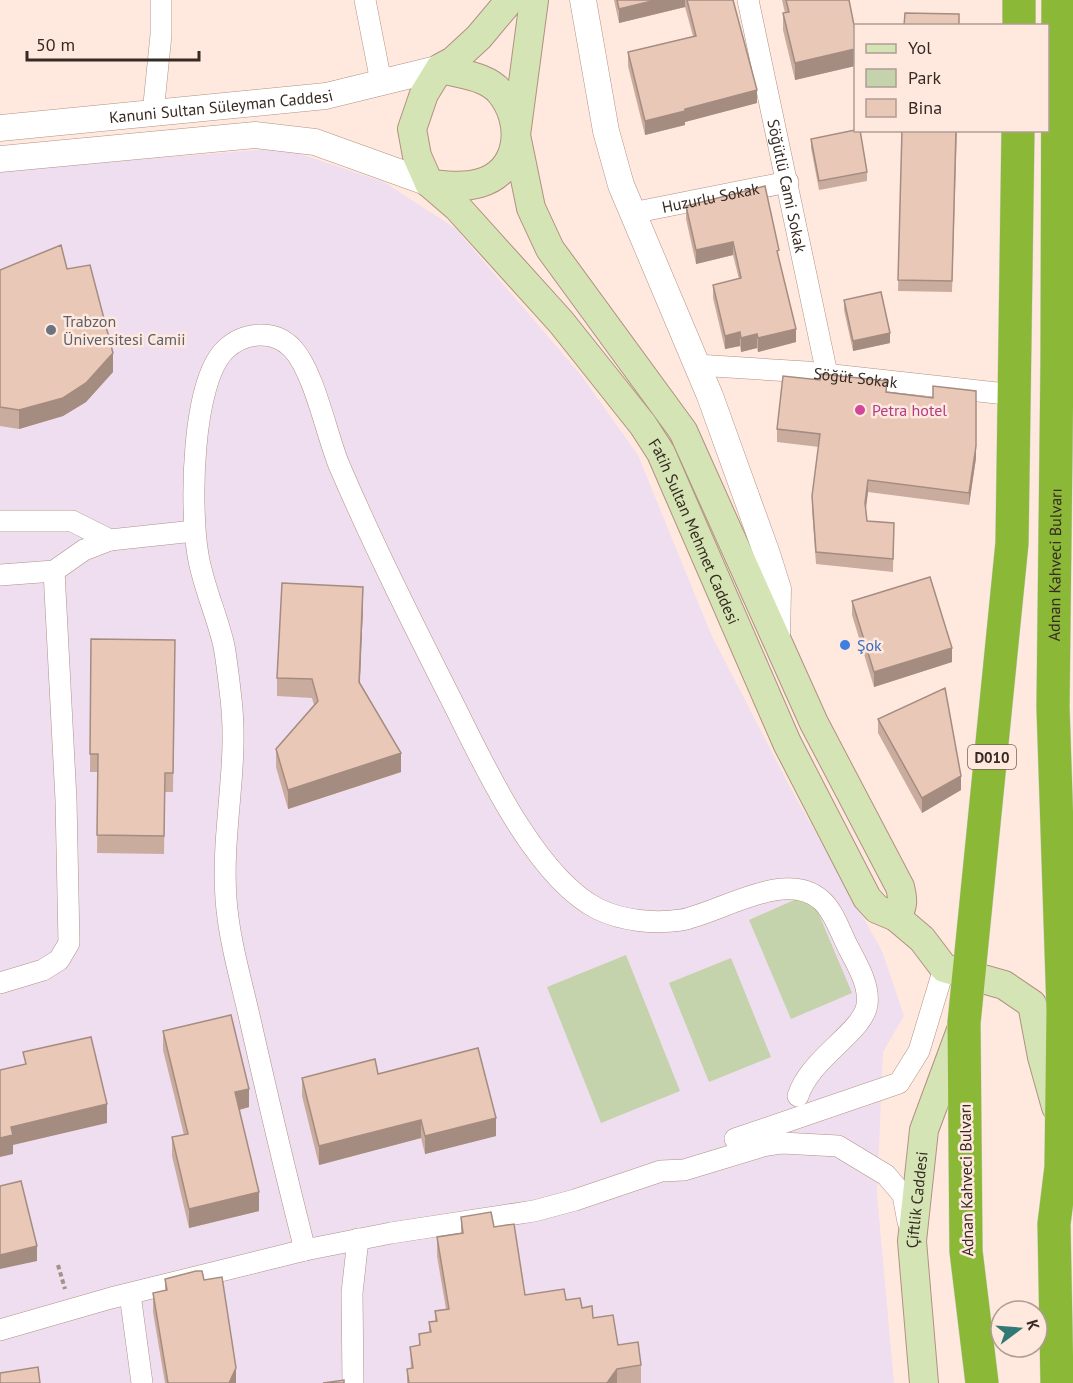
<svg xmlns="http://www.w3.org/2000/svg" width="1073" height="1383" font-family="'PT Sans',sans-serif">
<style>
.education{fill:#efdeef}
.green{fill:#c4d3ab}
.lines{fill:none;stroke-linecap:round;stroke-linejoin:round}
.minor-casing{stroke:#b19181;stroke-width:22}
.tertiary-casing{stroke:#b19181;stroke-width:27}
.secondary-casing{stroke:#b19181;stroke-width:30}
.trunk-casing{stroke:#d7d4d3;stroke-width:34}
.path{stroke:#a49289;stroke-width:4;stroke-dasharray:4.5 3;stroke-linecap:butt}
.minor{stroke:#fff;stroke-width:21}
.tertiary{stroke:#fff;stroke-width:26}
.secondary{stroke:#d4e4b4;stroke-width:28}
.trunk{stroke:#8bb837;stroke-width:33}
.wall{fill:#c9ac9d}
.shaded-wall{fill:#a48c80}
.building{fill:#eac8b7;stroke:#a48c80;stroke-width:1.5}
.worship-dot{fill:#6b7280;stroke:#ffe9df;stroke-width:2}
.hotel-dot{fill:#d1479c;stroke:#ffe9df;stroke-width:2}
.shop-dot{fill:#3f7fe0;stroke:#ffe9df;stroke-width:2}
.labels{text-anchor:middle;dominant-baseline:central;stroke-width:5;stroke-linejoin:round;paint-order:stroke}
.shield{fill:#ffe9df;stroke:#73635b;stroke-width:1.5}
.shield-label{font-size:15px;font-weight:bold;fill:#372a23}
.street-label{font-size:16px;fill:#372a23;stroke:#ffe9df}
.worship-label{font-size:16px;fill:#5b616d;stroke:#ffe9df;text-anchor:start}
.hotel-label{font-size:16px;fill:#b23c85;stroke:#ffe9df;text-anchor:start}
.shop-label{font-size:16px;fill:#366cbe;stroke:#ffe9df;text-anchor:start}
</style>
<rect width="100%" height="100%" fill="#ffe9df"/>
<path class="education" d="M282,148L384,182L455,228L581,375L638,455L711,634L790,787L882,951L904,1016L883,1052L877,1194L894,1383H0V171Z"/>
<path class="green" d="M810,893L852,993L791,1019L749,920Z
M626,955L680,1091L601,1123L547,987Z
M731,958L771,1057L709,1082L669,983Z"/>
<g class="lines">
<g class="minor-casing">
<g id="minor">
<path d="M365,0L381,82"/>
<path id="s1" d="M748,0L827,374"/>
<path d="M153,113L161,35V0"/>
<path id="s2" d="M632,213L788,182"/>
<path id="s3" d="M697,365L806,372L1015,395"/>
<path d="M0,521H72L110,540"/>
<path d="M0,575L54,571L84,550L110,540L194,531"/>
<path d="M0,983L43,970L59,960L69,943L66,800L54,571"/>
<path d="M735,1139L899,1083L919,1051L944,968"/>
<path d="M305,1250C286,1175 268,1099 251,1024C242,983 229,941 226,899C221,832 239,766 231,699C229,681 227,663 224,646C217,615 203,586 198,555C190,510 191,381 226,349C244,332 274,329 292,348C314,371 326,433 339,465C375,549 417,632 458,713C487,772 538,879 598,909C623,921 654,924 681,920C720,913 786,868 821,900C833,910 840,931 847,945C856,963 870,984 867,1005C863,1032 810,1058 798,1096"/>
<path d="M130,1294L142,1383"/>
<path d="M0,1330L111,1298L305,1250L391,1233L534,1211L575,1200L661,1171L684,1170L763,1146L782,1143L838,1146L886,1175L903,1195L908,1222"/>
<path d="M353,1383L352,1293L358,1239"/>
</g>
</g>
<g class="tertiary-casing">
<g id="tertiary">
<path d="M583,0L606,131L621,185L710,396L767,554L778,589L777,639"/>
<path id="s4" d="M0,128L326,96L440,68"/>
<path d="M0,159L255,135L315,142L429,183"/>
</g>
</g>
<g class="secondary-casing">
<g id="secondary">
<path d="M534,0L516,135L531,208L550,249L683,431L814,723L900,887C903,899 904,907 896,917"/>
<path d="M440,68C459,75 486,75 500,92C525,122 521,171 480,183C463,188 446,186 429,183L417,156L412,129L424,94L440,68L453,61L479,37L510,0"/>
<path id="s5" d="M429,183L458,208L561,322L643,425L661,453L787,743L867,898L877,909L896,917L922,939L944,968L1004,985L1032,1004L1042,1057L1056,1107"/>
<path id="s6" d="M924,1383L912,1241L924,1130L961,1030"/>
</g>
</g>
<g class="trunk-casing">
<g id="trunk">
<path d="M1019,26V0"/>
<path d="M982,1383L966,1251L964,1023L1012,543L1018,130"/>
<path id="s7" d="M1057,1383L1054,1224L1061,1167L1063,1009L1053,707L1057,362L1058,0"/>
</g>
</g>
<path class="path" d="M58,1265L65,1289"/>
<use href="#minor" class="minor"/>
<use href="#tertiary" class="tertiary"/>
<use href="#secondary" class="secondary"/>
<use href="#trunk" class="trunk"/>
</g>
<path class="wall" d="M614,0H733L757,103L685,122V125L645,135L628,66V52L693,36L685,7L619,23Z
M782,0H849L855,30V66L795,80L783,30V13H785Z
M902,130H957L952,292L898,291Z
M811,139L867,172V181L819,190L811,148Z
M686,206L779,262L796,342L758,352L757,348L741,352L740,346L725,349L713,298V285L739,279L733,255L696,264L686,219Z
M67,269L113,372L86,402L63,416L19,429L0,426V270Z
M844,300L890,343L853,351L844,310Z
M820,380L887,392L933,398L976,391V458L969,505L868,492L865,509L867,521L894,523L893,572L816,564L812,509V496L819,447L777,442V429Z
M852,601L952,662L874,687L852,615Z
M363,606L360,683L401,772L288,809L276,767V749L314,705L312,698L277,696V678Z
M91,639L175,640L173,792H165L164,854L97,853L98,772H90Z
M878,719L961,790L922,813L878,733Z
M163,1031L249,1107L239,1110L259,1211L189,1228L172,1156V1137L184,1135L163,1050Z
M378,1074L496,1136L425,1154L421,1138L319,1165L302,1096V1078Z
M461,1217L494,1227L525,1295L566,1300L582,1308L593,1318L618,1345L641,1365V1383H407V1369H411L410,1347L419,1345V1334L429,1332V1322L435,1321V1311L446,1309L437,1256V1237L461,1234Z
M165,1279L204,1280L236,1383H165L153,1312V1293L165,1290Z"/>
<path class="shaded-wall" d="M656,0H685V7L619,23V9Z
M855,49V66L795,80V63Z
M757,90V103L685,122V125L645,135V121L685,109Z
M733,242V255L696,264V250Z
M796,329V342L758,352V338Z
M740,332V346L725,349V336Z
M890,333V343L853,351V341Z
M757,334V348L741,352V338Z
M113,353V372L86,402L63,416L19,429V410Z
M976,446V458L969,505V493Z
M868,480V492L865,516V503Z
M363,587V606L359,700V682Z
M952,648V662L874,687V672Z
M401,753V772L288,809V790Z
M961,776V790L922,813V798Z
M249,1089V1107L235,1111V1092Z
M107,1104V1123L13,1145V1154L0,1157V1138L11,1127Z
M496,1118V1136L425,1154V1136Z
M421,1120V1138L319,1165V1146Z
M259,1192V1211L189,1228V1209Z
M37,1246V1261L0,1269V1255Z
M236,1368V1383H229Z
M617,1369V1383H607Z"/>
<path class="building" d="M617,0H656L619,9Z
M687,0H733L757,90L685,109V111L645,121L628,52L696,36Z
M786,0H849L855,30V49L795,63L783,13L789,12Z
M905,13L959,14V26H904Z
M855,130H860L867,172L819,181L811,139Z
M902,130H956L952,281L898,280Z
M765,186L779,250L777,251L796,329L758,338L757,334L741,338L740,332L725,336L713,285L741,278L733,242L696,250L686,206Z
M61,245L67,269L90,265L113,353L86,383L63,398L19,410L0,407V270Z
M881,292L890,333L853,341L844,300Z
M821,374L887,381L886,392L933,398V386L976,391V446L969,493L868,480L865,503L867,521L894,523L893,559L816,552L812,496L820,434L777,429L783,376L820,380Z
M930,577L952,648L874,672L852,601Z
M282,583L363,587L359,682L401,753L288,790L276,749L318,701L312,679L277,678Z
M91,639L175,640L173,773H165L164,836L97,835L98,754H90Z
M945,688L961,776L922,798L878,719Z
M231,1015L249,1089L235,1092L259,1192L189,1209L172,1137L188,1134L163,1031Z
M91,1037L107,1104L11,1127L13,1135L0,1138V1070L26,1064L23,1052Z
M478,1048L496,1118L425,1136L421,1120L319,1146L302,1078L375,1059L378,1074Z
M21,1181L37,1246L0,1255V1186Z
M491,1212L494,1227L514,1224L525,1295L564,1289L566,1300L580,1298L582,1308L592,1306L593,1318L613,1315L618,1345L638,1342L641,1365L617,1369L607,1383H409L407,1369L413,1368L410,1347L420,1345L419,1334L431,1332L429,1322L437,1321L435,1311L449,1309L437,1237L463,1233L461,1217Z
M196,1271H202L204,1280L222,1277L236,1368L229,1383H168L153,1293L167,1290L165,1279Z
M38,1367L40,1383H0V1373Z
M344,1380V1383H323Z"/>
<circle class="worship-dot" cx="51" cy="330" r="6"/>
<circle class="hotel-dot" cx="860" cy="410" r="6"/>
<circle class="shop-dot" cx="845" cy="645" r="6"/>
<g class="labels">
<rect class="shield" x="968" y="745" width="48" height="24" rx="4.5"/>
<g class="shield-label">
<text x="992" y="757">D010</text>
</g>
<g class="street-label">
<text stroke="none"><textPath href="#s4" startOffset="222">Kanuni Sultan Süleyman Caddesi</textPath></text>
<text stroke="none"><textPath href="#s1" startOffset="190">Söğütlü Cami Sokak</textPath></text>
<text stroke="none"><textPath href="#s2" startOffset="80">Huzurlu Sokak</textPath></text>
<text stroke="none"><textPath href="#s3" startOffset="159">Söğüt Sokak</textPath></text>
<text stroke="none"><textPath href="#s5" startOffset="442">Fatih Sultan Mehmet Caddesi</textPath></text>
<text stroke="none"><textPath href="#s7" startOffset="819">Adnan Kahveci Bulvarı</textPath></text>
<text transform="translate(966 1180) rotate(-91)">Adnan Kahveci Bulvarı</text>
<text stroke="none"><textPath href="#s6" startOffset="184">Çiftlik Caddesi</textPath></text>
</g>
<g class="worship-label">
<text x="63" y="321">Trabzon<tspan x="63" dy="18">Üniversitesi Camii</tspan></text>
</g>
<g class="hotel-label">
<text x="872" y="410">Petra hotel</text>
</g>
<g class="shop-label">
<text x="857" y="645">Şok</text>
</g>
</g>
<rect x="854" y="24" width="195" height="108" fill="#ffe9df" stroke="#af9d94" stroke-width="1.5"/>
<rect x="866" y="44" width="30" height="9" fill="#d4e4b4" stroke="#af9d94" stroke-width="1.5"/>
<text x="908" y="54" font-size="18" fill="#372a23">Yol</text>
<rect x="866" y="69" width="30" height="18" fill="#c4d3ab" stroke="#af9d94" stroke-width="1.5"/>
<text x="908" y="84" font-size="18" fill="#372a23">Park</text>
<rect x="866" y="99" width="30" height="18" fill="#eac8b7" stroke="#af9d94" stroke-width="1.5"/>
<text x="908" y="114" font-size="18" fill="#372a23">Bina</text>
<g transform="translate(1019 1329) rotate(74)"><circle r="28" fill="#ffe9df" stroke="#af9d94" stroke-width="1.5"/>
<path d="M0-4.5L10 22L0 15L-10 22Z" fill="#317974"/>
<text y="-9" font-size="16" font-weight="bold" text-anchor="middle" fill="#372a23">K</text>
</g>
<path d="M27 51v9h172v-9" fill="none" stroke="#372a23" stroke-width="3"/>
<text x="36" y="51" font-size="18" fill="#372a23" stroke="#ffe9df" stroke-width="4.5" paint-order="stroke">50 m</text>
</svg>
